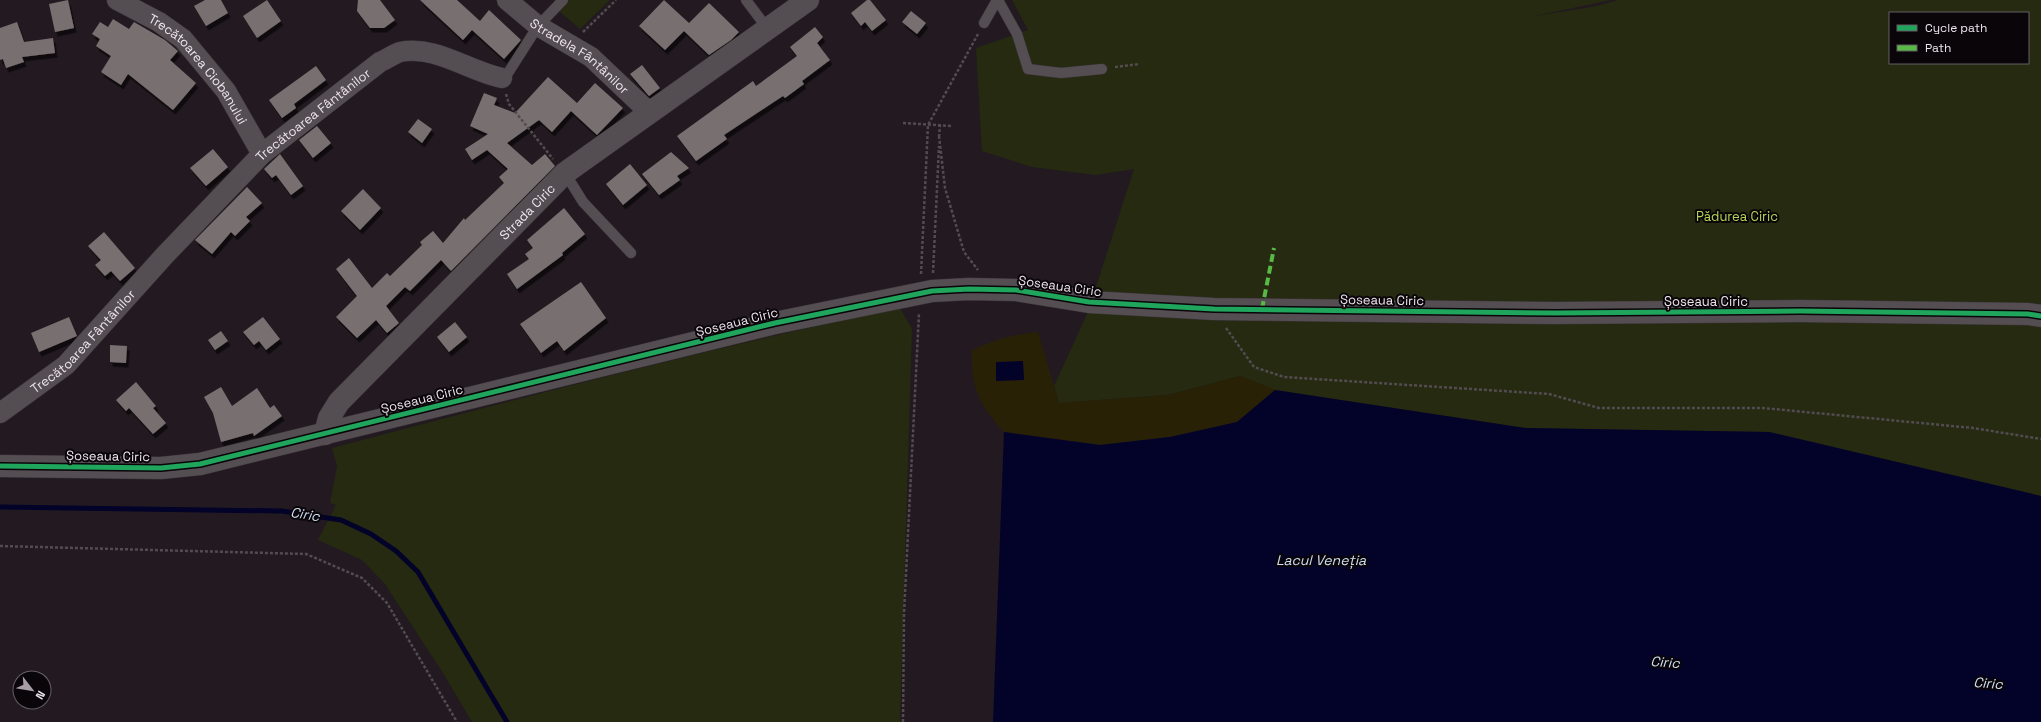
<svg xmlns="http://www.w3.org/2000/svg" width="2041" height="722" font-family="'Space Grotesk',sans-serif">
<style>
.green{fill:#252a11;fill-rule:evenodd}
.sand{fill:#292106}
.water{fill:#030229}
.lines{fill:none;stroke-linecap:round;stroke-linejoin:round}
.stream{stroke:#030229;stroke-width:5}
.building{fill:#786f70;filter:url(#shadow)}
.service-casing{stroke:#3c353a;stroke-width:11}
.minor-casing{stroke:#3c353a;stroke-width:21}
.tertiary-casing{stroke:#3c353a;stroke-width:23}
.path{stroke:#524c51;stroke-width:2.5;stroke-dasharray:3 2;stroke-linecap:butt}
.service{stroke:#544d52;stroke-width:10}
.minor{stroke:#544d52;stroke-width:20}
.tertiary{stroke:#544d52;stroke-width:22}
.quiet{stroke:#58b947;stroke-width:4;stroke-dasharray:8 4;stroke-linecap:butt}
.cycleway-casing{stroke:#0a0509;stroke-width:8}
.cycleway{stroke:#20a55d;stroke-width:5}
.labels{text-anchor:middle;dominant-baseline:central;stroke-width:4;stroke-linejoin:round;paint-order:stroke}
.street-label{font-size:13px;fill:#eee4ed;stroke:#0a0509}
.park-label{font-size:13px;fill:#b7d655;stroke:#0a0509}
.water-label{font-size:14px;font-style:italic;fill:#cddff1;stroke:#0a0509}
</style>
<defs>
<filter id="shadow"><feDropShadow dx="2.5" dy="4.5" stdDeviation="0" flood-color="#0009"/></filter>
</defs>
<rect width="100%" height="100%" fill="#221a20"/>
<path class="green" d="M569,0H610L580,29L559,11Z
M1012,0H1611L1535,16L1597,6L1618,0H2041V496L1769,432L1525,428L1275,390L1240,376L1168,395L1059,403L1054,386L1088,312L1134,169L1095,175L1032,167L982,151L976,48L1028,30ZM1890,13H2028V63H1890Z
M900,308L912,329L900,722H472L443,673L385,584L362,560L318,540L336,505L330,503L337,466L332,448C521,398 709,348 900,308Z"/>
<path class="sand" d="M1038,332L1059,403L1168,395L1240,376L1275,390L1237,422L1170,437L1100,445L1004,432C980,406 970,387 972,350C994,340 1014,334 1038,332Z"/>
<path class="water" d="M1023,361L1024,380L996,381V362Z
M1275,390L1525,428L1769,432L2041,496V722H993L1004,432L1100,445L1170,437L1237,422Z"/>
<g class="lines">
<path class="stream" d="M0,507L282,511L341,520L371,534L396,551L418,572L507,722"/>
</g>
<path class="building" d="M68,0L74,28L55,32L49,4Z
M205,0H221L228,13L206,26L194,6Z
M267,0L281,21L257,38L243,16Z
M358,0H380L395,20L384,28H370L357,11Z
M420,0H457L480,21L489,10L521,40L504,59L472,30L463,40Z
M664,0L689,23L709,3L739,32L731,40L709,55L684,31L665,50L639,26Z
M867,0H870L886,20L872,31L865,22L861,26L851,13Z
M911,11L926,23L917,34L902,22Z
M113,19L129,29L134,22L165,40L178,51L170,60L196,83L173,110L128,74L121,85L101,72L111,56L96,46L100,39L92,34L100,22L108,27Z
M17,22L24,42L53,38L55,53L22,57L24,62L6,68L3,59L0,60V28Z
M815,27L823,37L817,43L830,60L802,81L804,84L785,98L783,96L724,135L727,139L696,161L677,136L753,81L756,86L797,56L790,47Z
M642,65L660,88L649,96L630,74Z
M316,66L326,80L294,104L296,108L282,118L269,100Z
M548,77L577,103L595,83L623,108L597,135L571,111L552,132L539,120L507,143L532,165L545,154L555,166L451,271L441,260L410,291L405,287L386,306L399,323L387,333L376,320L357,338L336,317L357,296L336,269L349,258L372,288L387,273L390,276L422,245L420,242L433,231L443,243L464,218L465,220L504,183L499,177L508,169L487,150L472,160L465,149L488,134L470,126L484,93L497,98L494,105L515,113Z
M418,119L432,129L422,143L408,132Z
M317,126L331,143L313,158L299,140Z
M213,149L228,167L206,186L190,168Z
M671,152L689,168L677,176L680,180L659,195L642,174Z
M280,154L303,186L291,195L276,175L272,178L264,169Z
M630,164L647,185L623,205L606,184Z
M247,187L262,203L246,217L250,221L235,236L231,232L212,254L195,240Z
M363,189L381,208L360,230L341,211Z
M564,208L585,234L562,253L563,255L517,289L507,274L529,259L525,254L533,248L527,240Z
M104,232L135,268L120,281L111,271L105,276L95,265L101,260L88,246Z
M581,282L606,318L564,351L557,341L541,353L520,324Z
M69,317L77,336L39,352L31,333Z
M263,317L280,339L266,350L259,341L254,345L243,332Z
M455,322L467,337L449,352L437,337Z
M221,331L228,341L215,350L208,340Z
M110,345L127,346L126,363L110,362Z
M136,382L156,406L153,408L166,423L153,434L129,408L126,411L116,400Z
M221,387L232,406L257,388L270,408L274,405L282,416L254,436L253,433L221,442L213,413L204,397Z"/>
<g class="lines">
<g class="service-casing">
<path id="service" d="M746,0L767,28
M998,0L1017,34L1028,69L1061,73L1102,69
M984,23L997,0
M502,78L508,73L538,26L563,0
M565,173L583,202L631,253"/>
</g>
<g class="minor-casing">
<g id="minor">
<path id="s1" d="M117,0L159,22L183,39L226,91L262,154"/>
<path id="s2" d="M507,0L538,26L591,57L650,113"/>
<path id="s3" d="M0,413L66,365L165,255L262,154L380,62C387,59 394,54 400,52C436,45 468,71 502,78"/>
</g>
</g>
<g class="tertiary-casing">
<g id="tertiary">
<path id="s4" d="M325,434L329,418L339,402L565,173L808,0"/>
<path d="M0,466L161,468L200,464L775,323L932,291L969,289L1016,290L1089,302L1214,309L1555,313L1800,311L2028,314L2041,316"/>
</g>
</g>
<path class="path" d="M583,32L616,0
M1115,67L1140,64
M506,94L509,104L553,159
M903,123L952,126
M939,136L945,188L964,252L978,270
M939,137L940,125
M933,273L939,146
M921,274L928,125L978,34
M1226,328L1254,367L1284,377L1549,394L1599,408H1763L1973,428L2041,439
M0,546L306,554L362,578L387,603L457,722
M903,722L904,614L919,313"/>
<use href="#service" class="service"/>
<use href="#minor" class="minor"/>
<use href="#tertiary" class="tertiary"/>
<path class="quiet" d="M1262,309L1274,248"/>
<g class="cycleway-casing">
<path id="cycleway" d="M0,466L161,468L200,464L775,323L932,291L969,289L1016,290L1089,302L1214,309L1555,313L1800,311L2028,314L2041,316"/>
</g>
<use href="#cycleway" class="cycleway"/>
</g>
<g class="labels">
<g class="street-label">
<text stroke="none"><textPath href="#s2" startOffset="92">Stradela Fântânilor</textPath></text>
<text stroke="none"><textPath href="#s1" startOffset="109">Trecătoarea Ciobanului</textPath></text>
<text stroke="none"><textPath href="#s3" startOffset="434">Trecătoarea Fântânilor</textPath></text>
<text stroke="none"><textPath href="#s4" startOffset="303">Strada Ciric</textPath></text>
<text transform="translate(1060 286) rotate(8)">Șoseaua Ciric</text>
<text transform="translate(1382 300) rotate(1)">Șoseaua Ciric</text>
<text x="1706" y="301">Șoseaua Ciric</text>
<text transform="translate(737 322) rotate(-14)">Șoseaua Ciric</text>
<text stroke="none"><textPath href="#s3" startOffset="110">Trecătoarea Fântânilor</textPath></text>
<text transform="translate(422 399) rotate(-14)">Șoseaua Ciric</text>
<text transform="translate(108 456) rotate(1)">Șoseaua Ciric</text>
</g>
<g class="park-label">
<text x="1737" y="216">Pădurea Ciric</text>
</g>
<g class="water-label">
<text transform="translate(305 514) rotate(9)">Ciric</text>
<text x="1321" y="560">Lacul Veneția</text>
<text transform="translate(1665 662) rotate(4)">Ciric</text>
<text transform="translate(1988 683) rotate(4)">Ciric</text>
</g>
</g>
<rect x="1889" y="12" width="140" height="52" fill="#0a0509" stroke="#655e64"/>
<rect x="1897" y="25" width="20" height="6" fill="#20a55d" stroke="#655e64"/>
<text x="1925" y="32" font-size="12" fill="#eee4ed">Cycle path</text>
<rect x="1897" y="45" width="20" height="6" fill="#58b947" stroke="#655e64"/>
<text x="1925" y="52" font-size="12" fill="#eee4ed">Path</text>
<g transform="translate(32 690) rotate(121)"><circle r="19" fill="#0a0509" stroke="#655e64"/>
<path d="M0-3L7 15L0 10L-7 15Z" fill="#a79da5"/>
<text y="-6" font-size="11" font-weight="bold" text-anchor="middle" fill="#eee4ed">N</text>
</g>
</svg>
